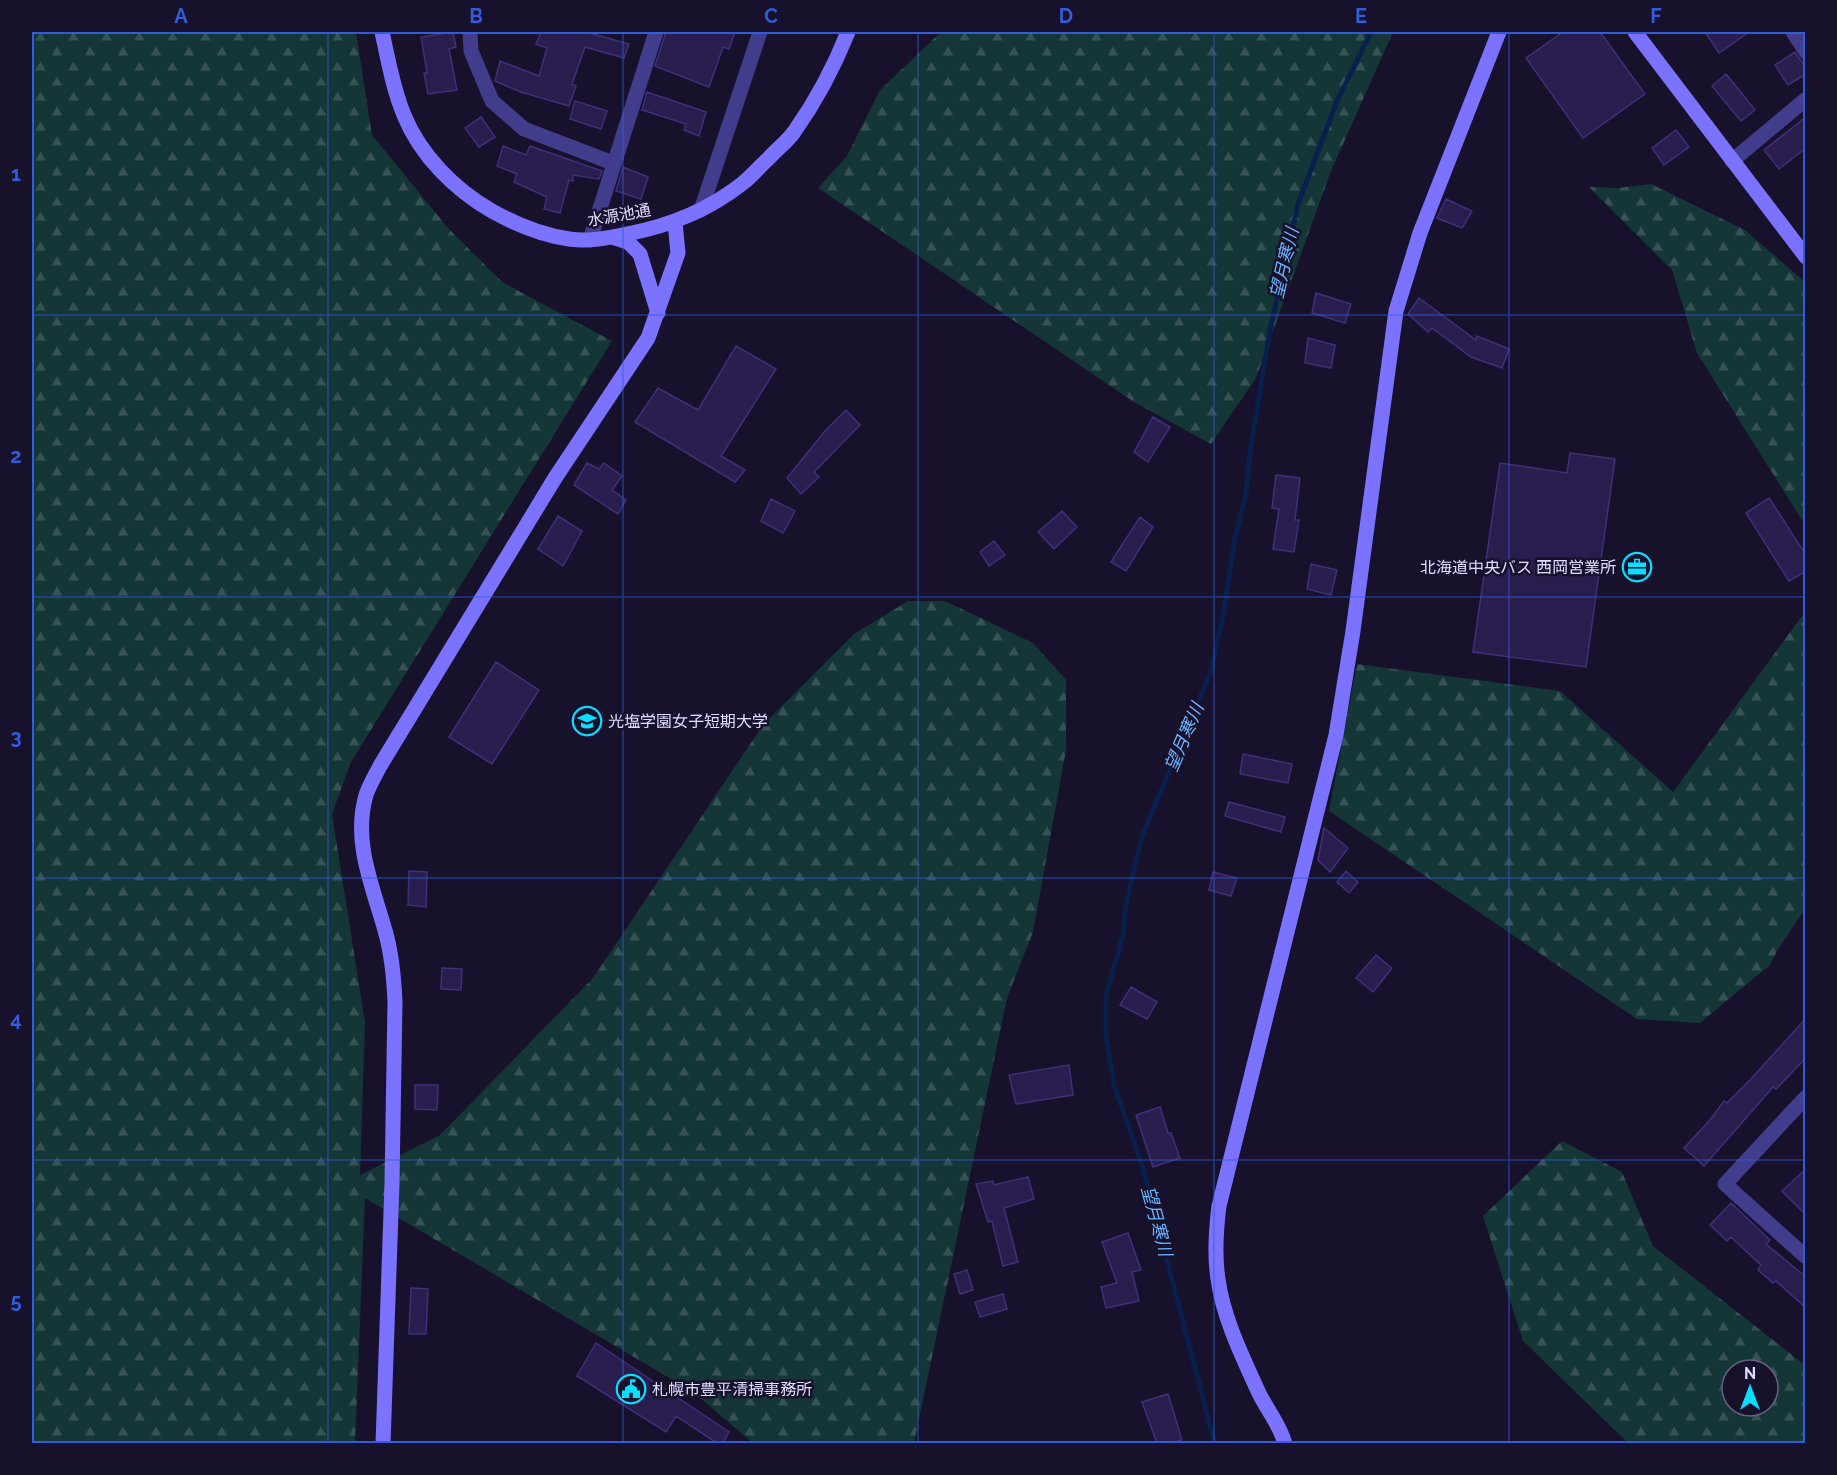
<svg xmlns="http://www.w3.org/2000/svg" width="1837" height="1475" font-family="Raleway,'Noto Sans JP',sans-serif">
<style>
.forest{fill:url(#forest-firs);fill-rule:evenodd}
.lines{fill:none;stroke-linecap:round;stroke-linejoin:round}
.stream{stroke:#0a204c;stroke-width:5}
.building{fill:#281d4d;stroke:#402f7a;stroke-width:1.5}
.street{stroke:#413c8b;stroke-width:15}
.secondary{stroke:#7b73ff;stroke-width:15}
.grid{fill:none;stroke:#315cdc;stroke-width:1.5;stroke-opacity:0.55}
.labels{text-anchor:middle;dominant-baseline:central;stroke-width:5;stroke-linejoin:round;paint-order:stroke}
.street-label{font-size:16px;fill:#e1dcff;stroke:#17112c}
.poi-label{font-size:16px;fill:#e1dcff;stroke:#17112c;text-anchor:start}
.water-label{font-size:18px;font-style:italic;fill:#6ab5ff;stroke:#17112c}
.neatline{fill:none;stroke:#315cdc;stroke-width:2}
.grid-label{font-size:20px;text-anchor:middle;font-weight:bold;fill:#315cdc}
</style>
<defs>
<pattern id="forest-firs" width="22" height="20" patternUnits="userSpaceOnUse" patternTransform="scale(1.5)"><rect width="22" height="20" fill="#143636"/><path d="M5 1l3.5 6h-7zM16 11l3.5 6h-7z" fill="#365254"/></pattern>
</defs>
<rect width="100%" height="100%" fill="#17112c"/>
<path class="forest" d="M32,32H356L372,135L448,228L502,282L612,341L351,762L332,814L365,1022L360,1175L440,1135L593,978L763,725L854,634L908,601H945L1033,643L1066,680V750L1033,932L1007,998L914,1443H753L693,1392L365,1198L355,1443H32Z
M941,32H1393L1331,171L1256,378L1211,444L1134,402L818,188L847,156L880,90Z
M1651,184L1745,230L1805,282V525L1697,353L1672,270L1589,187L1618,188Z
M1805,612V909L1778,949L1770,965L1700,1023L1637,1019L1329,811L1357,664L1560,691L1673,792Z
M1562,1141L1622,1172L1653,1246L1805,1365V1443H1628L1523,1341L1483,1216ZM1732,1370H1768V1406H1732Z"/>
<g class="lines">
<path class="stream" d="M1215,1444L1142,1165L1114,1085L1106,1036V995L1123,935L1126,904L1142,836L1210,674L1223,616L1235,538L1246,493L1250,452L1270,330L1298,204L1337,101L1371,32"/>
</g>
<path class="building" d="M453,32L456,47L449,49L457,90L428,94L424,73H427L421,37Z
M541,32H586L629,44L624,58L585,47L572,84L576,86L569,106L521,92L495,81L500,61L539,76L547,48L536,44Z
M666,32H735L729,49L723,47L709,87L655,66Z
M1563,32H1600L1645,94L1583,138L1526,58Z
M1705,32H1749L1719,53Z
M1795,52L1806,68V74L1788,85L1775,65Z
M1726,74L1755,110L1741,121L1712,86Z
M647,92L706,112L699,136L684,130L686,124L642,110Z
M575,101L607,111L601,129L570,119Z
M481,117L495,137L479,147L465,128Z
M1806,117V148L1779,169L1764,150Z
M1676,130L1689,147L1664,165L1652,148Z
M503,146L526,155L530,146L602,171L599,179L573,175V181L569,180L560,213L544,209L547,197L514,182L517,174L497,166Z
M623,167L648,177L641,199L616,191Z
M1446,199L1472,211L1462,228L1437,218Z
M1316,293L1351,304L1345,323L1312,313Z
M1419,298L1476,340L1477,336L1509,349L1502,368L1471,357L1432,328L1428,332L1408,314Z
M1308,338L1335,345L1331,368L1305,363Z
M736,346L776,369L721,456L745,470L735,482L635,422L658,388L698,410Z
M846,410L860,425L814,472L819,477L801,494L787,478L825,431Z
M1153,417L1170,427L1148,462L1134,452Z
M1570,453L1615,459L1586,667L1473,652L1500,463L1567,473Z
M587,463L599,469L604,463L622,476L612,490L626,500L618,514L574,485Z
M1276,475L1300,478L1295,520H1299L1294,552L1273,549L1279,509L1272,508Z
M1769,498L1806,555V571L1789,581L1746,513Z
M771,499L795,511L783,533L761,521Z
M1062,511L1077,527L1054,549L1038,532Z
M558,516L582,531L563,566L538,549Z
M1140,517L1153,527L1126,571L1111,562Z
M994,541L1005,555L989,566L980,552Z
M1311,564L1337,570L1331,595L1307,589Z
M496,662L539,690L492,764L449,737Z
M1243,754L1292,764L1288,783L1240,774Z
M1229,802L1285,817L1281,832L1225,816Z
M1324,828L1348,848L1330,872L1318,860Z
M409,871L427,872L426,907L408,905Z
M1346,871L1358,882L1349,893L1337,882Z
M1213,872L1237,878L1231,896L1209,890Z
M1376,955L1392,968L1373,992L1356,978Z
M442,968L462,969L461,990L441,989Z
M1131,987L1157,1002L1147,1019L1120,1005Z
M1806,1018V1058L1776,1089L1773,1087L1704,1166L1684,1148L1710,1120L1724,1101L1727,1103L1750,1080Z
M1069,1065L1073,1095L1016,1104L1009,1075Z
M415,1085H438L437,1110L415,1109Z
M1160,1107L1168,1133H1171L1180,1158L1153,1167L1136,1115Z
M1806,1169V1215L1782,1191Z
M1028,1177L1034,1199L1004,1208L1018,1262L1003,1266L992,1221L988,1222L976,1184L993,1181L994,1185Z
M1731,1203L1770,1240L1766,1244L1806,1277V1308L1776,1281L1773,1283L1758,1270L1761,1265L1731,1237L1727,1241L1710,1225Z
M1128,1233L1141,1270L1132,1272L1139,1301L1106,1308L1101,1287L1117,1283L1102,1242Z
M967,1270L973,1290L960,1294L954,1274Z
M411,1288L428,1289L426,1334H409Z
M1003,1294L1007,1309L980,1317L975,1302Z
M596,1343L729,1432L723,1443H717L676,1416L666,1432L577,1376Z
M1168,1394L1182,1440L1169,1443H1157L1142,1402Z"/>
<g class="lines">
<path class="street" d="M470,32L471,51L492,101L524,129L613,163
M1793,32L1806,52
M1732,161L1806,99
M701,210L760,32
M590,240L656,32
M1806,1097L1725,1184L1806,1257"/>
<path class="secondary" d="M382,32C388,59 393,89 404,115C420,155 455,190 492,211C515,224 542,235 569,239C588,242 608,238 627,234C669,226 709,210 743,183C752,176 760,166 769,158C777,149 788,141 794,132C816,101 834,67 848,32
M1635,32L1806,257
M612,237L628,242L640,254L658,313
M383,1444L392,1183L395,1002C394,979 392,956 386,934C374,889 352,843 366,795C369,786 375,776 380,766L555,478L648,338L678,253L675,222
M1285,1444C1280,1424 1266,1409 1258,1391C1242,1356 1223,1317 1218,1279C1214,1254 1216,1230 1219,1206L1336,735L1353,631L1396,311L1420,233L1499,32"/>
</g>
<path class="grid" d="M328,32V1444M623,32V1444M918,32V1444M1214,32V1444M1509,32V1444M32,315H1806M32,597H1806M32,878H1806M32,1160H1806"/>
<defs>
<g id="office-ring" transform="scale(1.5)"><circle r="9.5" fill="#17112c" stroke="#08deff" stroke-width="1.5"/><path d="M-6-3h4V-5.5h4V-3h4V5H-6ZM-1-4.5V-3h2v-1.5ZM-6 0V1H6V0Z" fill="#08deff"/></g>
<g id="university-ring" transform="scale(1.5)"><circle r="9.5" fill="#17112c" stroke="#08deff" stroke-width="1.5"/><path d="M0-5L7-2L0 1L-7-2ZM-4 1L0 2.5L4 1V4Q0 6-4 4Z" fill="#08deff"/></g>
<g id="civic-ring" transform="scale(1.5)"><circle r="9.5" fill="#17112c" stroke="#08deff" stroke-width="1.5"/><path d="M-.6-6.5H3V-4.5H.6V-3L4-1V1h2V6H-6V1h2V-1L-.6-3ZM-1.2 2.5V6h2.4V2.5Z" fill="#08deff"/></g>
</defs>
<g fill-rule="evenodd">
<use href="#office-ring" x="1637" y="567"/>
<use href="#university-ring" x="587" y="721"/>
<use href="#civic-ring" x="631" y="1389"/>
</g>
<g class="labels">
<g class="street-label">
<text transform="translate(619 215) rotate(-10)">水源池通</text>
</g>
<g class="poi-label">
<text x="1616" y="567" text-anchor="end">北海道中央バス 西岡営業所</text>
<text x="608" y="721">光塩学園女子短期大学</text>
<text x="652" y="1389">札幌市豊平清掃事務所</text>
</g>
<g class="water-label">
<text transform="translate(1284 263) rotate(-77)">望月寒川</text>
<text transform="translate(1184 737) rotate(-67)">望月寒川</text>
<text transform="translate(1157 1221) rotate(75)">望月寒川</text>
</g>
</g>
<rect width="1837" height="1475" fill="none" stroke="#17112c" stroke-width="66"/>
<g transform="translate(1750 1388)"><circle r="28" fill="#17112c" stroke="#686280" stroke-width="1.5"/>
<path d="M0-4.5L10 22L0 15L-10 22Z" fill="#08deff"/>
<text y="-9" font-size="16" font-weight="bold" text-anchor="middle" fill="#e1dcff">N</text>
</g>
<rect x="33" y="33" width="1771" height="1409" class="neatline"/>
<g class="grid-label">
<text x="181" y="23">A</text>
<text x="476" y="23">B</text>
<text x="771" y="23">C</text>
<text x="1066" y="23">D</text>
<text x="1361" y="23">E</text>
<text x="1656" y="23">F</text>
<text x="16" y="181">1</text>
<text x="16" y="463">2</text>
<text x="16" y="744">3</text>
<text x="16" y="1026">4</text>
<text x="16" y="1308">5</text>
</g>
</svg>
